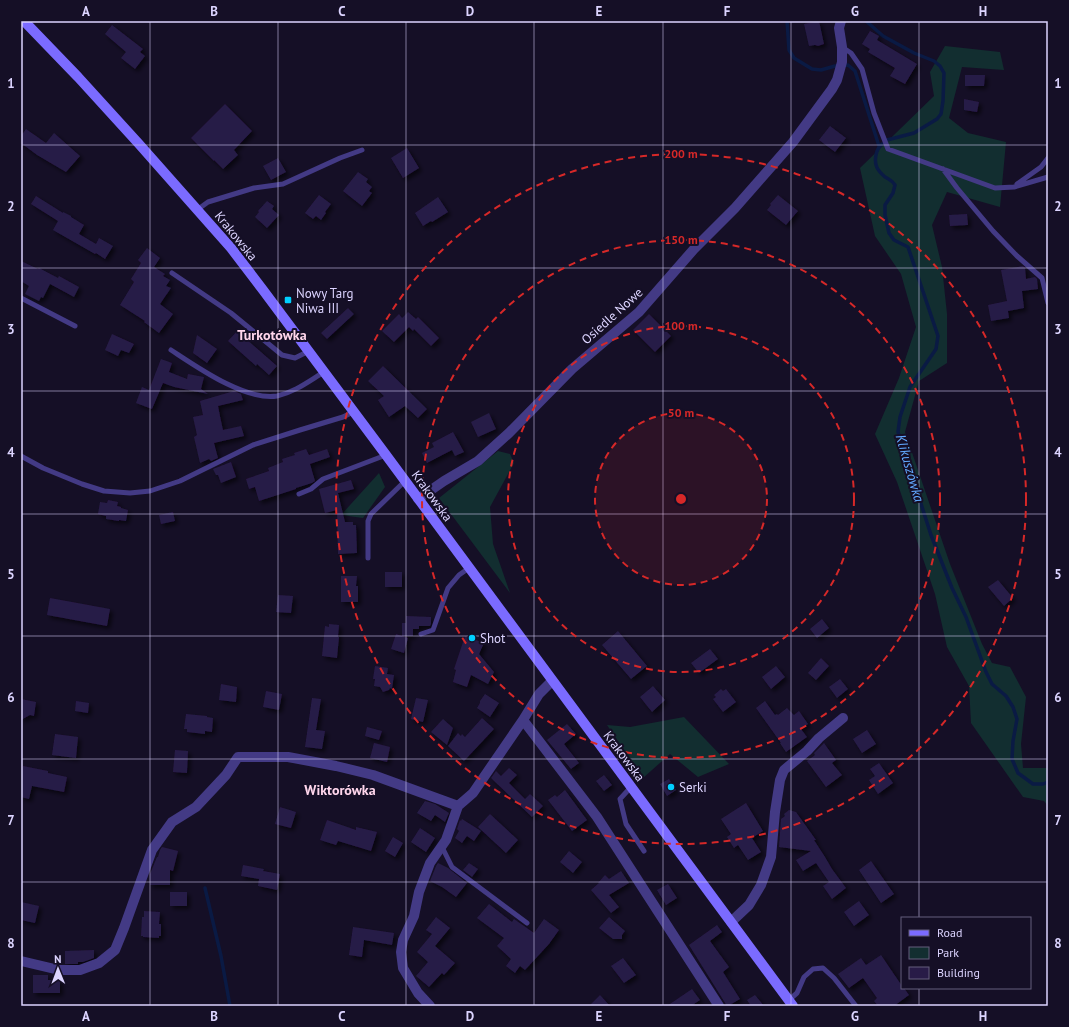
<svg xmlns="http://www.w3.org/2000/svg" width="1069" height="1027" font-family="'PT Sans',sans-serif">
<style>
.green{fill:#122e30}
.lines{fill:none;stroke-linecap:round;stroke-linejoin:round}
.stream{stroke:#0a1a44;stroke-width:3.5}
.building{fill:#281b47;filter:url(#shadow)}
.service{stroke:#433a85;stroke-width:5}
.minor{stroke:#433a85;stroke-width:10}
.secondary{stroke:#7b6bff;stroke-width:10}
.grid{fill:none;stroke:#dcd4ff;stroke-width:1;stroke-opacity:0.55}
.ring{fill:none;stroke:#d62828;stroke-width:2;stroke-dasharray:7 5}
.poi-dot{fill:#00cfff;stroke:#150f26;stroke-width:1.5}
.labels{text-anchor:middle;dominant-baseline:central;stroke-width:4;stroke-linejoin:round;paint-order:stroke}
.street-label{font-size:13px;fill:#dcd4ff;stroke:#150f26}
.poi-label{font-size:13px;fill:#dcd4ff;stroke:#150f26;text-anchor:start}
.neighbourhood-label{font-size:14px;font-weight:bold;fill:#ffd6ec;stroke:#150f26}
.water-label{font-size:14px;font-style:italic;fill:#62a9ff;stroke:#150f26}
.centre{fill:#d62828;stroke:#150f26;stroke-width:2}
.ring-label{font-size:12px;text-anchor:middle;font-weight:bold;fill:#d62828;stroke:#150f26;stroke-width:4;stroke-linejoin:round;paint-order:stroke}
.neatline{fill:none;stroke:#dcd4ff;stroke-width:1.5}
.grid-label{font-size:13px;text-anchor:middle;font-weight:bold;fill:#dcd4ff}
</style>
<defs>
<filter id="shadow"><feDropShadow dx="3" dy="3" stdDeviation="2" flood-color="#0009"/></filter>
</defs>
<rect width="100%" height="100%" fill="#150f26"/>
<path class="green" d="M945,46L1000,52L1004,70L962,67L949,118L968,133L1006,142L1000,207L947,192L932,225L942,267L947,314V363L919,381L905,432L950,564L982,644L992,663L1010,667L1026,697L1021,744L1023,768H1048V806L1044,801L1023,797L971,723L969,686L947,647L935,594L897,482L875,434L899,378L916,327L901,274L875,236L860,168L934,96L930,72Z
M498,451L510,454L514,463L490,507L493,544L510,593L439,498Z
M379,473L385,487L363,518L341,515Z
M684,717L729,764L698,777L670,754L643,778L607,725L630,727Z"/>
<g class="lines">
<path class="stream" d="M787,21L789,50L794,58L812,69L821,70L835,66L848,65L855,71L879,146
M866,21L883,36L914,53L934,61L940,66L944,73L943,101L941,114L937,119L914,133L887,140
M882,144C878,147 877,150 876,155C874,165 877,170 885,177C890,180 892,180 895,185L893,193L885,205V215L889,233L894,240L908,247L938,336L936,349L910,387L900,417L898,432L931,535L952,588L966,617L986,672L992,684L1006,696L1013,707L1017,719L1013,741L1012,759L1018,773L1033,784H1043L1048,782
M205,888L221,956L230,1006"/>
</g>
<path class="building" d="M819,21L824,44L818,46L815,45L809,46L804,24Z
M112,25L143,49L140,52L145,56L135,69L121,58L126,52L105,34Z
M870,31L879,36L877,40L917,64L905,84L890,76L895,68L868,52L870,49L862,44Z
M965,75H985L984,86H965Z
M964,99L979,102L977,112L964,110Z
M225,104L252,131L234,150L238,155L223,169L214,160V161L191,138Z
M830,126L846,138L835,152L819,140Z
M26,129L46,143L54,133L80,156L66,172L37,155L21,143V136Z
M407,148L419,168L403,178L391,158Z
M278,158L286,172L271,180L263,166Z
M358,172L368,179L366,182L372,187L369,191L372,193L362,206L343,191Z
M319,195L331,204L325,212L326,213L321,220L316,216L313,219L305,213Z
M778,195L798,211L786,225L767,210L771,205L770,204Z
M36,196L63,213V212L71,216V217L84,225L79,234L96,244L99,238L113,246L105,259L96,253L95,254L53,230L58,221L31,204Z
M438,197L448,212L432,222L431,221L423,226L415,213Z
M267,201L274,206L272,209L279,215L267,228L255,217L259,212L258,211Z
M967,214L968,225L950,226L949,215Z
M147,248L160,258L154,267L165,274L163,276L170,280L166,286L171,288L160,304L173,314L159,333L144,322L145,321L120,305L134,282L131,279L141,263L138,260Z
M21,261L38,269L39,268L58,278L59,276L79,287L74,297L50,284L43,298L41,297L39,301L25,294L29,286L21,281Z
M1023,266L1025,268L1026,279L1035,277L1037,279L1038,289L1022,291L1024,308L1008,311L1009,318L991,321L988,305L1007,301L1001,270Z
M348,308L354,314L327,339L321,333Z
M408,312L416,319L418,317L439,338L431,346L414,329L413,331L409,327L394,342L382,331L399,314L402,318Z
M649,314L671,336L655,352L633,330Z
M239,329L247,336L245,338L277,366L269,375L257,364L256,366L228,341Z
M112,334L134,344L129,353L121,350L118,356L105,350Z
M197,335L217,349L207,363L193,353Z
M161,359L172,363L169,372L187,379L188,374L204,377L201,389L208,394L174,387L163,383L152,409L136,403L142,387L149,390Z
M383,366L427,409L418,418L405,406L389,417L378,400L384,396L368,381Z
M234,391L241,394L243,400L218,406L221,421L223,430L241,426L244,436L214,443L218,458L211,461L209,459L200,463L194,437L197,435L193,417L203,415L200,401Z
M489,413L496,429L478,437L471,422Z
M453,432L464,452L455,456L452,450L427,463L422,453L434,447L432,443Z
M306,449L309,455L327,449L330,457L310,464L315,481L312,483L296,488V489L259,501L255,487L249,489L246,479L269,471L268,468L283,462L282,459L295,455L294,453Z
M231,462L236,477L221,483L218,475H216L213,469Z
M351,480L354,489L338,493L345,522H353V525H356L357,553L338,554L337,510L325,513L319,489Z
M108,500L118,502L117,506L121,507V508L128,510L126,521L119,520V521L106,519V516L98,514L100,502L107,503Z
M173,512L175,521L161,524L159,515Z
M385,572H402V587H385Z
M341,576H357L356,586H358V602H341Z
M998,580L1013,598L1004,606L988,587Z
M278,595L293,596L291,613L276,612Z
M50,598L110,609L107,626L47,615Z
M406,616L431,617V624L430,626H419V629H413V636H402L408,638L404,653L391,649L396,634L402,636V623H406Z
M822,619L829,628L817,638L810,629Z
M329,624L339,625L338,637H339L337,658L322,656L325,626L329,627Z
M618,631L647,666L631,679L602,645Z
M465,636L484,643L479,654L494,672L488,684L471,675L467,687L453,682L456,670L454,669Z
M710,649L718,659L699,673L691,663Z
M821,658L829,666L816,680L808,673Z
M375,666L388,668L387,674L394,675L392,689L390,688L389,690L383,692L380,687L374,686L375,679H373Z
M776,666L785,677L771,689L762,677Z
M840,679L848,689L837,698L829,687Z
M221,684L237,687L236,702L219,700Z
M653,686L665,700L652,712L640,697Z
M721,689L723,691L726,689L736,702L723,712L713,699L716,697L714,695Z
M266,691L282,694L279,710L263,707Z
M485,694L499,703L490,717L477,708L480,703V701Z
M312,698L321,699L316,730L325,731L322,749L305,747Z
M416,698L428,700L423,722L411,719Z
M21,699L36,702L34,716L30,715L21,720Z
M76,701L89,703L88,713L75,711Z
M765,701L775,715L777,714L778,715L787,708L794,715L799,711L808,724L801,729L807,737L786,752L780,743H781L756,708Z
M186,714L207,716V717L213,718L212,732L205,731V734L187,732V729H184Z
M482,718L494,729L464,761L448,746L458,733L461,736L462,734L465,737Z
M443,719L453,728L447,745L431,732Z
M567,724L576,734L564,744L579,763L571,769L547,740Z
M367,727L382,731L379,740L365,736Z
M867,730L876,744L862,753L853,739Z
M55,734L78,737L76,758L52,755Z
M374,743L390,747L387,762L370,758Z
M824,743L836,760L832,763L842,775L826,787L807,761L815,755L814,753Z
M175,750L188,751L187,773L173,772Z
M879,763L893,783L878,794L869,780L875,776L870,769Z
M23,766L48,771V773L67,777L64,792L32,786L29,799L21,797V777Z
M509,768L517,775L509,783L525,799L530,794L543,806L532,817L491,778L496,771L501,776Z
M604,775L612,785L604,791L596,781Z
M669,779L676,790L667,796L660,784Z
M565,790L587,820L572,831L548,800L555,795L557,797Z
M425,801L435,804L449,813L445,822L435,815L431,821L417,813Z
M746,803L763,831L752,838L761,852L748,860L738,845L734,848L727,837L731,834L721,819Z
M280,807L296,812L291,828L275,824Z
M789,810L796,812L816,840H814L825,857L832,869L846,888L832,899L823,886L829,882L816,863L803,871L796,860L811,851L779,847L781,819L785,816L784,814Z
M490,814L518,840L506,853L478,827Z
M462,819L481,831L474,841L467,836L462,843L455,838L459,831L457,829L460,820L461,821Z
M327,820L356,830V827L377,832L371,851L338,841L336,845L320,840Z
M420,828L435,838L426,852L411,842Z
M393,837L403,843L395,857L385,851Z
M162,847L178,851L173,871L170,870V885H150V874L157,857H158L160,850Z
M569,851L582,862L573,873L560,862Z
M871,861L894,894L881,903L859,870Z
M438,863L448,868L467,883L456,897L442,887L430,881L436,866Z
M469,863L478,869L472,877L463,870Z
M243,865L264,869L263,871L280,874L277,890L258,886L259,879L241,876Z
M621,871L629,883L609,895L619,907L611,913L591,890L599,883H598L605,875L609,879Z
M668,884L677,898L666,905L657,890Z
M170,892H187V906H170Z
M859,901L869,915L854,926L844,912Z
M21,902L39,906L35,923L21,920Z
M489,904L512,922L514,919L534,933L544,919L559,930L549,944L525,970L520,966L515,973L506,966L511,959L497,946L504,938L477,918Z
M144,911L160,912L159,924H161V936H159V938L143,937V936H141L142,917H144Z
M436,917L450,928L435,946L455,963L444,975L442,973L429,987L416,976L428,962L417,952L432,934L426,930Z
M609,917L625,931L622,935V939H613L599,928Z
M717,925L722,932L710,941L729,967L723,972L740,999L728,1006H727L689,945Z
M353,927L394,933L392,945L364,940L362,957L349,955Z
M94,950V958L83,962H78V964H65V951Z
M881,955L902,986V988H904L909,995L894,1006H878L874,1001L877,998L863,978L849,988L838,974L861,958L866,965Z
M623,958L636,975L624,983L611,966Z
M33,975H48V980H60V993H33Z
M692,989L700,1000L691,1006H667Z
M600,995L610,1006H589Z
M755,995L764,1006H751L747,1000Z"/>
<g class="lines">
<path class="service" d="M842,47L851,53L862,69L874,113L888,149L995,188L1014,187L1048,177
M943,169L957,188L993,231L1017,256L1042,278L1048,303
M1017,184L1041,167L1048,158
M197,210L208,202L254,188L283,184L340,158L362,150
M172,273L231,313L282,355L295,358L309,351
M21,298L75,326
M171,350C197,367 245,401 277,396C295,392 309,381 324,372
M21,456L43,468L82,484L104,491L130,493L150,491L180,481L253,445L300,430L343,417L353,412
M299,494L311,489L323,479L386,455
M368,558V521L371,514L405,481
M421,634L433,630L448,588L459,575L469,568
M631,787L620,799L626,824L644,851
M442,847L452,867L527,923
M789,1000L797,993L804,977L813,969L823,968L834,978L856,1006"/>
<path class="minor" d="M418,499L444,481L478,461L509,433L572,369L639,312L694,249L735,208L793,142L832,89L837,80L842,62V47L839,28L841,21
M523,720L597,817L719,1006
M731,922L749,905L761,885L771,857L775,812L780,780L784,770L807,751L819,738L843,718
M21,961L59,970H80L99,963L115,950L124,928L152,850L172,822L196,807L226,775L238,757H288L336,766L373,775L458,806L473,793L523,720L539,694L552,681
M430,1006L418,993L403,968L401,952L403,940L414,916L419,892L430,863L446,840L458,806"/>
<path class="secondary" d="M24,21L78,77L139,144L231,248L263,290L386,455L793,1006"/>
</g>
<path class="grid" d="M150,21V1006M278,21V1006M406,21V1006M534,21V1006M663,21V1006M791,21V1006M919,21V918M21,145H1048M21,268H1048M21,391H1048M21,514H1048M21,636H1048M21,759H1048M21,882H1048M919,988V1006"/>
<circle cx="681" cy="499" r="86" fill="#d62828" fill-opacity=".12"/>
<g class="ring">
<circle cx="681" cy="499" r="86"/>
<circle cx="681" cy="499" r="173"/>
<circle cx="681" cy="499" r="259"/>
<circle cx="681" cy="499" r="345"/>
</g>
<g class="poi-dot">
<rect x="284" y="296" width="8" height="8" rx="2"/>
<circle cx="472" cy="638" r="4"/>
<circle cx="671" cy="787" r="4"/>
</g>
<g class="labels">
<g class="street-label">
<text transform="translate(236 236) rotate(51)">Krakowska</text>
<text transform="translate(612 316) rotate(-42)">Osiedle Nowe</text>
<text transform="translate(432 496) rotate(54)">Krakowska</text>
<text transform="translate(624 756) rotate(53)">Krakowska</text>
</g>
<g class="poi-label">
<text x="296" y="293">Nowy Targ<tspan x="296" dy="15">Niwa III</tspan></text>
<text x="480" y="638">Shot</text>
<text x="679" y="787">Serki</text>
</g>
<g class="neighbourhood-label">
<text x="272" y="335">Turkotówka</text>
<text x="340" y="790">Wiktorówka</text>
</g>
<g class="water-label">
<text transform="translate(910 468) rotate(74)">Klikuszówka</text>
</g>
</g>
<circle cx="681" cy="499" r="6" class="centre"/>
<g class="ring-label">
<text x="681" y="158">200 m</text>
<text x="681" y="244">150 m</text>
<text x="681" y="330">100 m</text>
<text x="681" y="417">50 m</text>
</g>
<rect width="1069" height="1027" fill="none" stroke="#150f26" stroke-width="44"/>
<rect x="901" y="917" width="130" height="72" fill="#150f26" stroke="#655e7d"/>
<rect x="909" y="930" width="20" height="6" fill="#7b6bff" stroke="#655e7d"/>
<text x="937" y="937" font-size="12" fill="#dcd4ff">Road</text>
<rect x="909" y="947" width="20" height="12" fill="#122e30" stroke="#655e7d"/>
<text x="937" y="957" font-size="12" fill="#dcd4ff">Park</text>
<rect x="909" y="967" width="20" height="12" fill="#281b47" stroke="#655e7d"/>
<text x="937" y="977" font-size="12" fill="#dcd4ff">Building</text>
<g transform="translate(58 969) rotate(359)" stroke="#150f26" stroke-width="3" paint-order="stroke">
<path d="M0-3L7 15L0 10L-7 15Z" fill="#dcd4ff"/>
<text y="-6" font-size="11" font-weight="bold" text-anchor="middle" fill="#dcd4ff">N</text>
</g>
<rect x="22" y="22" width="1025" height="983" class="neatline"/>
<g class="grid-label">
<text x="86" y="16">A</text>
<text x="214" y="16">B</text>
<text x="342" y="16">C</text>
<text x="470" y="16">D</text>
<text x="599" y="16">E</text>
<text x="727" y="16">F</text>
<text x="855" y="16">G</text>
<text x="983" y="16">H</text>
<text x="11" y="88">1</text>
<text x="1058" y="88">1</text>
<text x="11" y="211">2</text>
<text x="1058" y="211">2</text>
<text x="11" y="334">3</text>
<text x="1058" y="334">3</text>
<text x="11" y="457">4</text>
<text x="1058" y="457">4</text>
<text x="11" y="579">5</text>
<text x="1058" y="579">5</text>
<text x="11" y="702">6</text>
<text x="1058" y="702">6</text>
<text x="11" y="825">7</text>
<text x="1058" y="825">7</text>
<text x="11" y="948">8</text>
<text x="1058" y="948">8</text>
<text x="86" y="1021">A</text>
<text x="214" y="1021">B</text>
<text x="342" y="1021">C</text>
<text x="470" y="1021">D</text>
<text x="599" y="1021">E</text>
<text x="727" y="1021">F</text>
<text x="855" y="1021">G</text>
<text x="983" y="1021">H</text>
</g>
</svg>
